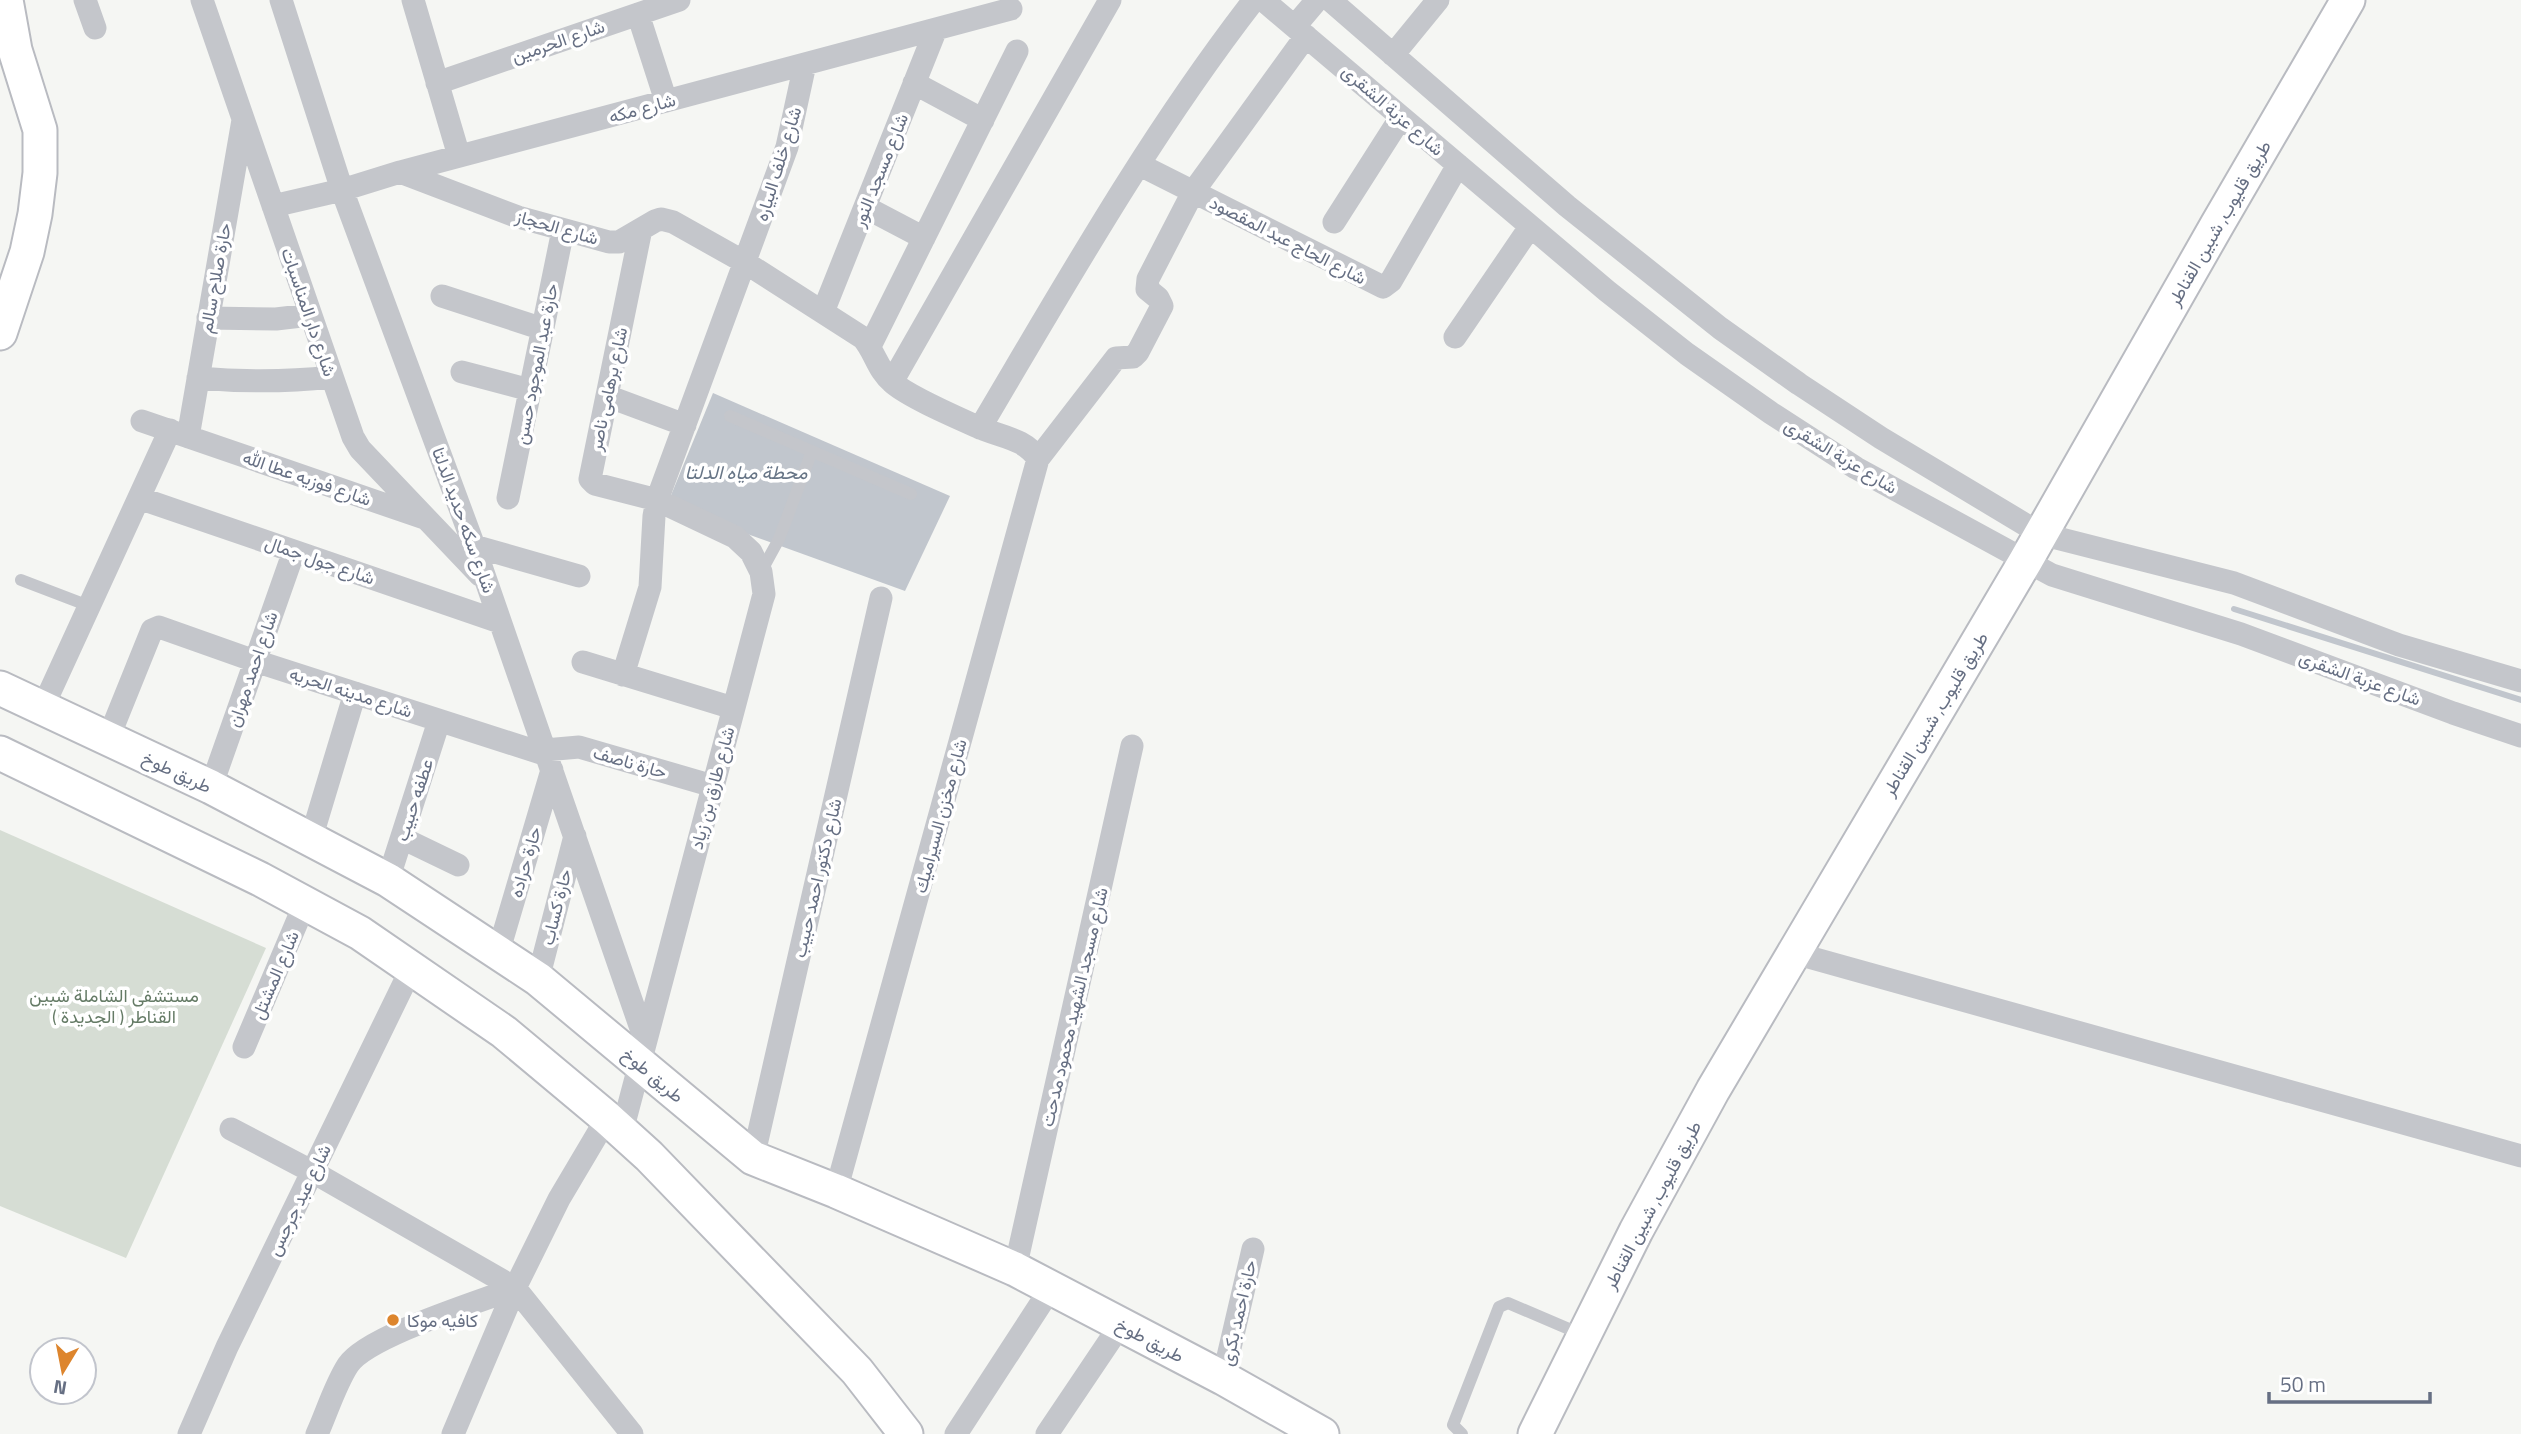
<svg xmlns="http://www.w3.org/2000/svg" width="2521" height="1434" font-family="'Titillium Web',Vazirmatn,sans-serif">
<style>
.green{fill:#d6ddd4}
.water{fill:#c1c6cd}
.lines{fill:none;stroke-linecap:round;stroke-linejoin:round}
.stream{stroke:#c1c6cd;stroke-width:6}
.secondary-casing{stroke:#b9bbc1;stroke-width:37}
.lane{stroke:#c4c6cb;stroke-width:12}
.street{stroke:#c4c6cb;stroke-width:23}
.secondary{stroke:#fff;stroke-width:33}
.poi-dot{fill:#dd852d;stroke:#fff;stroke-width:2.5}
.labels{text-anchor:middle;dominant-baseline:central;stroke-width:7;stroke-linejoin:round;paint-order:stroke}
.street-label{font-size:18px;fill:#666f83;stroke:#fff}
.park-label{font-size:18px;fill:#657b66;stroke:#fff}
.poi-label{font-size:18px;fill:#666f83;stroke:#fff;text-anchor:start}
.water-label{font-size:19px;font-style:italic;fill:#677586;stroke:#fff}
</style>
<rect width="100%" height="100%" fill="#f5f6f3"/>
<path class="green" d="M0,830L266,948L126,1258L0,1206Z"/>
<path class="water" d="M713,393L950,496L905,591L667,505Z"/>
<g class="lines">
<path class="stream" d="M2234,609L2521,700"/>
<g class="secondary-casing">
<path id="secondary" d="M0,333L27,252L35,214L40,173V130L15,50L6,0
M0,688L211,787L388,880L538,979L753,1158L836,1191L1015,1269L1223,1378L1322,1434
M0,753L260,879L360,933L504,1032L607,1118L649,1156L857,1371L906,1434
M1535,1434L1636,1231L1713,1090L2025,562L2217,225L2348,0"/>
</g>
<path class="lane" d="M730,416L911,494
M761,572L779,539L812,451
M21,580L89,606
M1462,1434L1453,1425L1499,1307L1508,1303L1583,1335"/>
<path class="street" d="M85,0L95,28
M202,0L353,437L360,449L480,575
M281,0L342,190L474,546L645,1040
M413,0L459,156
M1263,0L1607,291L1687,354L1771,413L1856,468L2052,575L2241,634L2453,713L2521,736
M1330,0L1567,206L1720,328L1799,384L1881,438L2041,534L2234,583L2399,645L2521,681
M638,14L666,101
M1295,26L1317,0
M1393,55L1438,0
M437,83L679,0
M914,83L983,120
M1140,165L1383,287L1391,281L1458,165
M400,172L518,217L609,242H619L655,221L661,219L673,222L746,263L863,338C875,352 878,371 893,383C911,398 956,417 978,427C1000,437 1025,438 1038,459L836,1191
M273,206L342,190L400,172L1011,9
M865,207L924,238
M1334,222L1401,117
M442,296L543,329
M823,312L936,29
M208,318L276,319L310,315
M1455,337L1530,227
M870,346L1017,51
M462,372L530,390
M198,378C243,382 286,382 331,377
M892,382L1110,0
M607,396L685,425
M142,421L424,518
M980,428C1066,283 1150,134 1254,0
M188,437L243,120
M1038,459L1116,358L1133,357L1138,352L1162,306L1158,298L1147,289L1148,279L1193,192L1306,36
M139,498L500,622
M508,498L563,230
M474,546L579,576
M583,662L733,708
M623,675L650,587L654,516L657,500L787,147L805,64
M42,709L170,430
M108,739L152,630L159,627L255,661L547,755
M545,750L579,747L713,786
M211,787L294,551
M402,838L458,865
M311,839L355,693
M388,880L439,721
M498,953L552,770
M1794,953L2521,1156
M538,979L575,836
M244,1047L305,903
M231,1129L313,1172L515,1288L632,1434
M622,1131L764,594L761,572L751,552L735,537L657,500L595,484L590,479L641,229
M753,1158L881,598
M1015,1269L1132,746
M1223,1378L1253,1249
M189,1434L227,1347L412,967
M317,1434C327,1412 335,1385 348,1365C367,1336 479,1302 515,1288
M453,1434L515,1288L559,1199L607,1118
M956,1434L1051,1288
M1047,1434L1121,1324"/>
<use href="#secondary" class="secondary"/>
</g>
<circle class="poi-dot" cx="393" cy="1320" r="7"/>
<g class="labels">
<g class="street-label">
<text transform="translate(558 41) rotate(-19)">شارع الحرمين</text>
<text transform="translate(642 108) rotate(-15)">شارع مكه</text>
<text transform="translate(1393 110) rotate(41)">شارع عزبة الشقرى</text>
<text transform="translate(778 164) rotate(-73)">شارع خلف البياره</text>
<text transform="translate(880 170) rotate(-68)">شارع مسجد النور</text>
<text transform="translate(2219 223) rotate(-60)">طريق قليوب, شبين القناطر</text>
<text transform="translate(557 227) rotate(16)">شارع الحجاز</text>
<text transform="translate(1288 240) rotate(27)">شارع الحاج عبد المقصود</text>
<text transform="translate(215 278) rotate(-80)">حارة صلاح سالم</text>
<text transform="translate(309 312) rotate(71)">شارع دار المناسبات</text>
<text transform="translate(536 364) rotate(-79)">حارة عبد الموجود حسن</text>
<text transform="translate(608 389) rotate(-78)">شارع برهامى ناصر</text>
<text transform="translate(1841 456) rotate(31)">شارع عزبة الشقرى</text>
<text transform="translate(307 478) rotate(19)">شارع فوزيه عطا الله</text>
<text transform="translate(464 520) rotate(70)">شارع سكه حديد الدلتا</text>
<text transform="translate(320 560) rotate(19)">شارع جول جمال</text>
<text transform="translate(252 669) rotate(-71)">شارع احمد مهران</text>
<text transform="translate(2360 678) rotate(20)">شارع عزبة الشقرى</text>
<text transform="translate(351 692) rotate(18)">شارع مدينه الحريه</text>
<text transform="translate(1935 714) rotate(-59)">طريق قليوب, شبين القناطر</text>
<text transform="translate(630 762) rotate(16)">حارة ناصف</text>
<text transform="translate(177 772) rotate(25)">طريق طوخ</text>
<text transform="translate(712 788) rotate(-75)">شارع طارق بن زياد</text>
<text transform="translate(414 800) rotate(-72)">عطفه حبيب</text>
<text transform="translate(940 816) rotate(-75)">شارع مخزن السيراميك</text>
<text transform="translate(525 862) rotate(-74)">حارة حراده</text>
<text transform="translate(817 878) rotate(-77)">شارع دكتور احمد حبيب</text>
<text transform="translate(556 907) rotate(-76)">حارة كساب</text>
<text transform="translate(275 975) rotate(-67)">شارع المشتل</text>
<text transform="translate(1074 1007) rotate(-77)">شارع مسجد الشهيد محمود مدحت</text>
<text transform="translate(653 1075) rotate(40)">طريق طوخ</text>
<text transform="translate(299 1200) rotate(-64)">شارع عبد جرجس</text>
<text transform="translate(1652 1205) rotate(-62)">طريق قليوب, شبين القناطر</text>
<text transform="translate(1238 1313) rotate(-77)">حارة احمد بكرى</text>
<text transform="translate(1150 1340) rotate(28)">طريق طوخ</text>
</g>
<g class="park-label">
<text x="114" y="995">مستشفي الشاملة شبين<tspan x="114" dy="21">القناطر ( الجديدة )</tspan></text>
</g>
<g class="poi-label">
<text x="407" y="1320">كافيه موكا</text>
</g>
<g class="water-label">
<text x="746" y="471">محطة مياه الدلتا</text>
</g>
</g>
<g transform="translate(63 1371) rotate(190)"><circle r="33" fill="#ffffff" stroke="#c2c5cd" stroke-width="2"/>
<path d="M0-5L12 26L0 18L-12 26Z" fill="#dd852d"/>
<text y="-10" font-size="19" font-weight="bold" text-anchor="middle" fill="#666f83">N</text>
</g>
<path d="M2269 1392v10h161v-10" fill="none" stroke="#666f83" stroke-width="3.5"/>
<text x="2280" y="1392" font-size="21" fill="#666f83" stroke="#ffffff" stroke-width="5" paint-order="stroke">50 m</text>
</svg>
